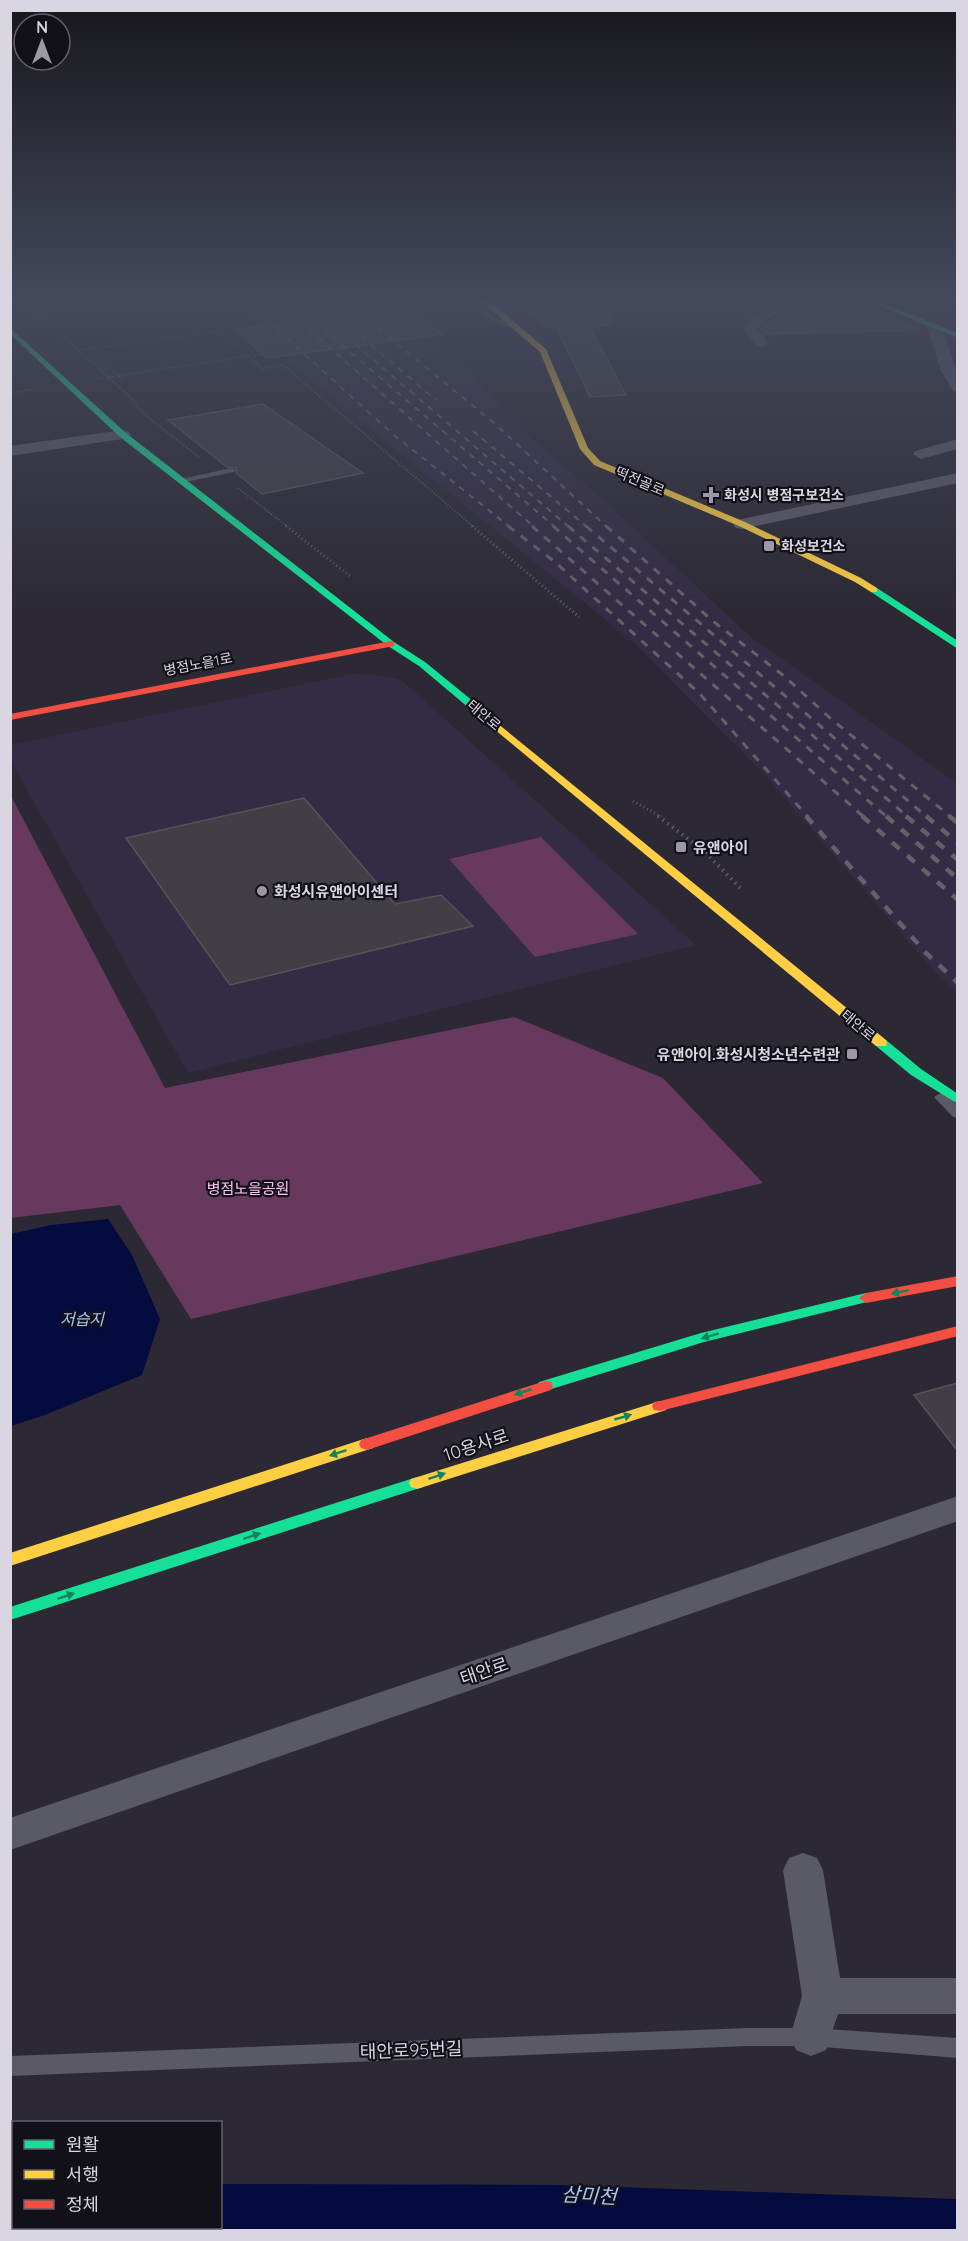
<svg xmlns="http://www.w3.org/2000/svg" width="968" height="2241" font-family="Quicksand,'Noto Sans KR',sans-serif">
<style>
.built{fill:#332c44}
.green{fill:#67395e}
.water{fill:#040b3e}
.building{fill:#413e46;stroke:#56535b;stroke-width:1.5}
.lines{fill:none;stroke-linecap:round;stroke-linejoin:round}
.path-far2{stroke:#5e5e66;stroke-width:2;stroke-dasharray:1 2;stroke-linecap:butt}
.path-far1{stroke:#5e5e66;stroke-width:3;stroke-dasharray:1 3;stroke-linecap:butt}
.path{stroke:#5e5e66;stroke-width:4;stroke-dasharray:1.5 4.5;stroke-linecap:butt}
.lane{fill:#5a5a64;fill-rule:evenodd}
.street{fill:#5a5a64;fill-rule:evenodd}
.fast{fill:#16e098;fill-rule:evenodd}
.slow{fill:#ffcf43;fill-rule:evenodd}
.jam{fill:#f24e42;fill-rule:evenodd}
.rail-far2{stroke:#63626b;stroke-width:2;stroke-dasharray:6 6;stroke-linecap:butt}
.rail-far1{stroke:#63626b;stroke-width:3;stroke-dasharray:8 8;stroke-linecap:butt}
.rail{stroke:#63626b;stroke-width:4.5;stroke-dasharray:10 10;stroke-linecap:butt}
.oneway{fill:#14825e}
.poi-dot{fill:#9c99a5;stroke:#121018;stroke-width:2}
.labels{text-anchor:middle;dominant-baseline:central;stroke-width:4.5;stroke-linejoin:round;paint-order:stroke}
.far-street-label{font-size:14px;fill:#d9d6e2;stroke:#121018}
.far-poi-label{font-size:14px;font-weight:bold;fill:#d9d6e2;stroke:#121018;text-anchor:start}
.poi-label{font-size:15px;font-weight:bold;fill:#d9d6e2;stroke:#121018;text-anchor:start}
.park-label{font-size:15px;fill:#fbc4ed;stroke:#121018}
.water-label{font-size:16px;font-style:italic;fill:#a6c6fa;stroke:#121018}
.near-street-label{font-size:18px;fill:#d9d6e2;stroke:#121018}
.near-water-label{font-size:20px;font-style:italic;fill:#a6c6fa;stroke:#121018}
</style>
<rect width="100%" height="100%" fill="#2c2934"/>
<path class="built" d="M227,298H379L472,374L519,427L609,505L751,637L957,783V994L934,971L764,774L634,643L306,376Z
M357,673L396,678L404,682L696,945L188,1073L11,762L10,745Z"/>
<path class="green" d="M11,796L165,1088L514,1017L663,1078L763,1183L191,1319L120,1205L11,1218Z
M541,837L638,934L535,957L449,859Z"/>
<path class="water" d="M108,1219L132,1255L160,1319L142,1375L45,1415L11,1426V1234L51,1225Z
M11,2183H13L14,2228H220L221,2184L561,2185L957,2199V2230H11Z"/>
<path class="building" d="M589,298H609L612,324L590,327L626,395L590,397L556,327L548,328L527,311L580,304Z
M845,299L918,330L765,334L760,329L768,322L781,315L827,307Z
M406,307L443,334L267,358L235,329L285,323L281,319L351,310L355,314Z
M263,404L363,473L262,494L236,473V468L227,467L168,420Z
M304,798L395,904L441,895L473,926L230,985L126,838Z
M957,1383V1450L914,1395Z"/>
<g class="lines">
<path class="path-far2" d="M14,298L35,311L131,398L144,414L199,457
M734,298L749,300
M80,350L220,331L263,369L283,365L474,527
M112,377L104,369L111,368L122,379
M97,379L262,354
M10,393L36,389
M238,488L288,527"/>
<path class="path-far1" d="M286,526L350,576
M472,526L579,617
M633,801L661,817"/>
<path class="path" d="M658,816L705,852L742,890"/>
<path class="lane" d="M466,298H473L492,315L516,326C503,332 475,308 466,298Z
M231,468L235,470L234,472L181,483L177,480Z
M941,1093L946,1094L958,1106V1118L953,1117L934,1097Z
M748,2028H811L958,2038V2058L811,2046H748L10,2076V2056Z"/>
<path class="street" d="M548,298H587L580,302L496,313L489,309L496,305Z
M767,298H843C829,312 778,300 757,329L769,343L762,347L757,346L743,329L751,318L778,304L768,302Z
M934,322L941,326L958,374V392L953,391L941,371L927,326Z
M123,430L129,432L131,435L129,438L10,456V446Z
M958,439V449L921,459L913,454L915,451Z
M958,473V483L742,529L736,528L733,524L736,520L742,519Z
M958,1496V1521L10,1850V1818Z
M803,1853L817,1858L823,1870L840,1978H958V2014H838L826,2050L811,2056L796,2050L790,2037L802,1996L783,1870L789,1858Z"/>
<path class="fast" d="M860,298H869L958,333V338Z
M10,328L126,433L394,642L425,662L490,715V719H482L419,666L388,646L120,437L10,334Z
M871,588H877L958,641V649L871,592Z
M881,1039L886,1040L921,1069L958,1094V1104L911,1075L876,1046L875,1043Z
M866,1293L871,1295L873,1298L871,1301L704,1342L545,1391L539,1390L537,1386L539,1382L701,1333Z
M417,1477L423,1479L425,1483L423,1487L10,1620V1607Z"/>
<path class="slow" d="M477,298H485L498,308L546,349L588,448L600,461L745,522L861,578L877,588V592H871L855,582L739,526L594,465L580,449L540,352Z
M486,714L886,1040L887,1043L886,1046H876L482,719V715Z
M660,1401L666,1402L668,1406L666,1410L417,1489L411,1487L409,1483L411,1479Z
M367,1438L373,1440L375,1444L373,1448L10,1566V1553Z"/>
<path class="jam" d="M391,641L394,642V646L10,720V714Z
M958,1276V1286L866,1303L859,1298L866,1293Z
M958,1326V1336L660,1411L654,1410L652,1406L654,1402L660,1401Z
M545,1381L551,1382L553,1386L551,1390L367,1450L361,1448L359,1444L361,1440Z"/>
<path class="rail-far2" d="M242,298L394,435L510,527
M273,298L534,527
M287,298L555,527
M316,298L436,400
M341,298L494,423L607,527
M355,344L569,527
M473,431L587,527"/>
<path class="rail-far1" d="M508,526L555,562L700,694L808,817
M532,526L864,817
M553,526L887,817
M568,526L908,817
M586,526L927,817
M606,526L714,622L784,676L830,718L951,817"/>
<path class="rail" d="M806,816L926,953L958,983
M862,816L958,900
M886,816L958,879
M906,816L958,860
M926,816L958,843
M949,816L958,823"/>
</g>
<defs><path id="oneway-solid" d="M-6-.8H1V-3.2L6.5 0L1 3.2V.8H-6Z" transform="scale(1.5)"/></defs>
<g class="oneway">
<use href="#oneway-solid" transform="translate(900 1292) rotate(168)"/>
<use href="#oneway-solid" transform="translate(710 1336) rotate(164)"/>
<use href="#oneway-solid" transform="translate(523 1392) rotate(162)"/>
<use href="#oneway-solid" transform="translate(623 1417) rotate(-16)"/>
<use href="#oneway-solid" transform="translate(338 1453) rotate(162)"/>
<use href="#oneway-solid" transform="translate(437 1476) rotate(-18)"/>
<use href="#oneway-solid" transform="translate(252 1536) rotate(-18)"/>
<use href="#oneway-solid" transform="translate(66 1596) rotate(-18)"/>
</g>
<linearGradient id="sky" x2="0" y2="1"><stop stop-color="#18171d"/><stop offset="0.49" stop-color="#45495c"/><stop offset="1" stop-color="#45495c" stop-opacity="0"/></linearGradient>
<rect width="968" height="612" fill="url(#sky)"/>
<g class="poi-dot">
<path d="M708 486h6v6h6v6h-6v6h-6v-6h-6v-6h6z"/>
<rect x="763" y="540" width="12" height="12" rx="3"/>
<rect x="675" y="841" width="12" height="12" rx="3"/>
<circle cx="262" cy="891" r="6"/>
<rect x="846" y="1048" width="12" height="12" rx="3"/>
</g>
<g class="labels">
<g class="far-street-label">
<text transform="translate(640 481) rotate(23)">떡전골로</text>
<text transform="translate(198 664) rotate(-11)">병점노을1로</text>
<text transform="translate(484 715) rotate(40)">태안로</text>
<text transform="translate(858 1025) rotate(40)">태안로</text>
</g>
<g class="far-poi-label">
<text x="724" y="495">화성시 병점구보건소</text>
<text x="781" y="546">화성보건소</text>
</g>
<g class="poi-label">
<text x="693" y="847">유앤아이</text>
<text x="274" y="891">화성시유앤아이센터</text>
<text x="840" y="1054" text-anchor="end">유앤아이.화성시청소년수련관</text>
</g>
<g class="park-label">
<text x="248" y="1188">병점노을공원</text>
</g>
<g class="water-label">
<text x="82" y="1319">저습지</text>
</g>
<g class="near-street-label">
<text transform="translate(476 1445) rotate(-18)">10용사로</text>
<text transform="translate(484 1671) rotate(-19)">태안로</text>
<text transform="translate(411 2050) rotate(-2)">태안로95번길</text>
</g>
<g class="near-water-label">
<text transform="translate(589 2195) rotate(3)">삼미천</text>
</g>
</g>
<rect width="968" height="2241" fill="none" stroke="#d9d6e2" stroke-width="24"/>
<rect x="12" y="2121" width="210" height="108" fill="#121018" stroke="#625f69" stroke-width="1.5"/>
<rect x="24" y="2140" width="30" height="9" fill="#16e098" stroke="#625f69" stroke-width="1.5"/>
<text x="66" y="2151" font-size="18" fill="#d9d6e2">원활</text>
<rect x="24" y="2170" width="30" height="9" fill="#ffcf43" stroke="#625f69" stroke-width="1.5"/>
<text x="66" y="2181" font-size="18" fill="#d9d6e2">서행</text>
<rect x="24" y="2200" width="30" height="9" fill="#f24e42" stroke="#625f69" stroke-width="1.5"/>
<text x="66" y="2211" font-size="18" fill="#d9d6e2">정체</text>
<g transform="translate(42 42)"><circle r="28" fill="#121018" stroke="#625f69" stroke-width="1.5"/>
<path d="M0-4.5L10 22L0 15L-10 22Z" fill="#9c99a5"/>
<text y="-9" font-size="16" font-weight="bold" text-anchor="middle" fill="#d9d6e2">N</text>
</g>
</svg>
